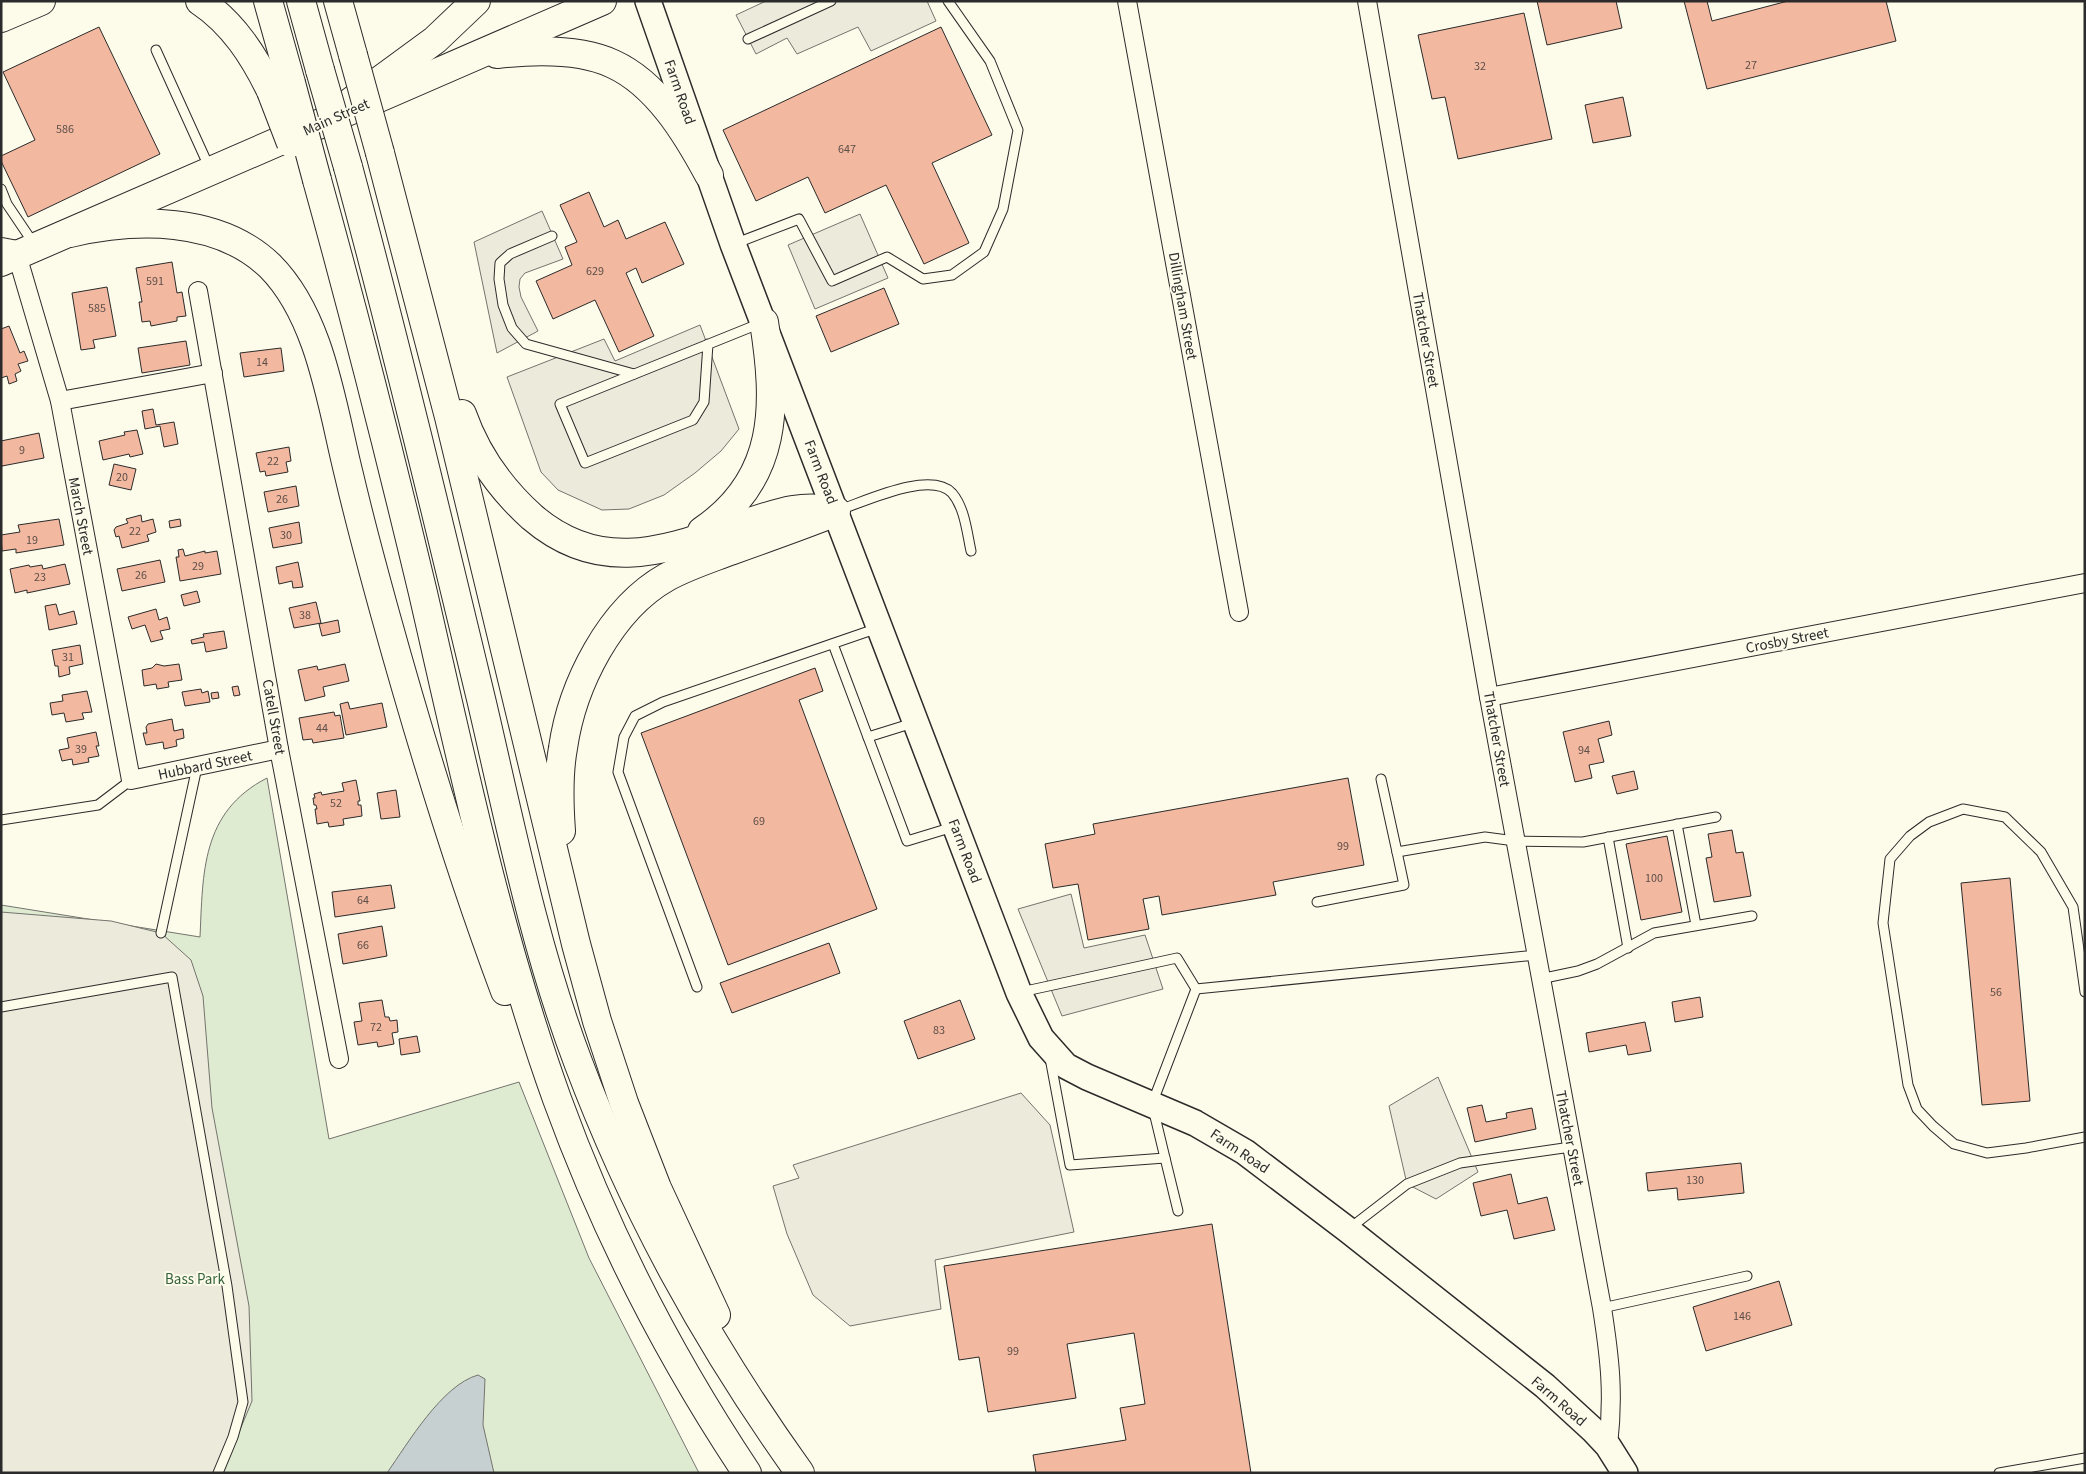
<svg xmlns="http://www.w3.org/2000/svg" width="2086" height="1474" viewBox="0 0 2086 1474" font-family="'Source Sans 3',sans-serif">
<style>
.green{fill:#deebd1;stroke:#74746e}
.parking{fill:#eceadb;stroke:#74746e}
.water{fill:#c7d0d0;stroke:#74746e}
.building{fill:#f2b8a0;stroke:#2b2b2b}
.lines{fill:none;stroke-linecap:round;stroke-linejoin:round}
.lane-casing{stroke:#2b2b2b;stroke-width:11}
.street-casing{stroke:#2b2b2b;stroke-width:20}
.secondary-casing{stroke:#2b2b2b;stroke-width:28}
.primary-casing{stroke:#2b2b2b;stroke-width:30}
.highway-casing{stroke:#2b2b2b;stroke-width:30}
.lane{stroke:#fdfbea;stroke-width:9}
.street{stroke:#fdfbea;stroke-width:18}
.secondary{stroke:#fdfbea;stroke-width:25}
.primary{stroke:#fdfbea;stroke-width:28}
.highway{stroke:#fdfbea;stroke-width:28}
.highway-bridge-casing{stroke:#2b2b2b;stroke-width:30;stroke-linecap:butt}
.highway-bridge{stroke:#fdfbea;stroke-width:28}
.labels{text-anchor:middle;stroke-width:4;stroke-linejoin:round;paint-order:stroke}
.number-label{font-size:12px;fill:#5d4e48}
.street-label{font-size:15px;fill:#2b2b2b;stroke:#fdfbea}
.park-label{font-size:15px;fill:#34623c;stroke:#fdfbea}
</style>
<rect width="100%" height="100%" fill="#fdfbea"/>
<path class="green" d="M267,778L329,1139L519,1082L589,1258L699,1473H1V905L200,937C203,873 201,812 267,778Z"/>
<g class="parking">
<polygon points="766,1 927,1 936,21 871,51 858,27 797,54 787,38 756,54 736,15"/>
<polygon points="542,211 563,259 525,273 520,279 519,287 521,297 538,331 497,353 474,242"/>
<polygon points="860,214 888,278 815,309 788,245"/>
<polygon points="700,325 739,429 721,451 695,473 664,495 629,509 602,510 558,490 541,472 507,377 604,339 615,361"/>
<polygon points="1071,894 1084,948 1145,935 1163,989 1062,1016 1018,909"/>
<polygon points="1,912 111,921 161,933 191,960 203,996 212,1108 249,1306 252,1401 222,1473 1,1473"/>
<polygon points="1438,1077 1478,1172 1436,1199 1407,1184 1389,1106"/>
<polygon points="1021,1093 1050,1125 1074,1232 935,1260 941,1309 850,1326 813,1295 787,1234 773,1186 799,1178 793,1165"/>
</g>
<path class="water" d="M478,1375L485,1379L483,1425L494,1473H387C408,1443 442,1385 478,1375Z"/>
<g class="building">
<polygon points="1537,1 1616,1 1622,28 1547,45"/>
<polygon points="1684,1 1707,1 1712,21 1788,1 1886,1 1896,41 1707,89"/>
<polygon points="1524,13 1552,139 1458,159 1445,97 1432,99 1418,35"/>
<polygon points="99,27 160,154 28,217 1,161 1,156 35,140 3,72"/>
<polygon points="941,27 992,135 932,163 969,243 924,264 886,185 825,213 808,177 756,201 723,130"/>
<polygon points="1623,97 1631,136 1593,143 1585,105"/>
<polygon points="589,192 604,227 618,220 626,239 665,222 684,264 642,283 636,268 626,273 654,336 619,352 595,300 553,319 536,281 572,265 565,247 577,242 560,205"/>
<polygon points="172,262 177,293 182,292 186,316 177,317 177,321 151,326 150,321 142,322 139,302 142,302 136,268"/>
<polygon points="107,287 116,336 93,340 95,348 81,350 72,293"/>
<polygon points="884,288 899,324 831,352 816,316"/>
<polygon points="9,326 20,353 24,351 28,361 18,364 21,371 15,374 17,381 9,384 7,376 1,378 1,329"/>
<polygon points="186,341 190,365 142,373 138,348"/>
<polygon points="281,348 284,371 244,377 240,353"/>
<polygon points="153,409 156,425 174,422 178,444 164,447 160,426 145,429 142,411"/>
<polygon points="137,430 143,454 130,457 129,454 103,460 99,441 125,435 124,432"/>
<polygon points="39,433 44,458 2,466 1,469 1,441"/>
<polygon points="289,447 291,461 286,462 288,472 266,476 265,471 260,472 256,453"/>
<polygon points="114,464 136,469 131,490 109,485"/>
<polygon points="296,486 299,506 268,512 264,492"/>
<polygon points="141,515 142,522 153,519 156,532 147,535 149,541 122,548 119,536 116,537 114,530 116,527 128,523 126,519"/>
<polygon points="59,519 64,545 16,553 16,549 2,551 1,535 20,532 18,525"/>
<polygon points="180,519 181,526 170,528 169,521"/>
<polygon points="299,522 302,543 273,548 269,528"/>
<polygon points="183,549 185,556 205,551 205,553 217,551 221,574 180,581 176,557 179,557 178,550"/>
<polygon points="160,560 165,582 122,591 117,569"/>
<polygon points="298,562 303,587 293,588 292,581 279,584 276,567"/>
<polygon points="65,564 70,584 27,593 27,590 15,593 10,569 29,565 30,567 42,565 43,569"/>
<polygon points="197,591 200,602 184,606 181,595"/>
<polygon points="316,602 321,623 294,628 289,608"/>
<polygon points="56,604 59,615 74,611 77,624 49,630 45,606"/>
<polygon points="156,609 159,620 167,617 170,629 160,631 163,639 151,642 145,625 132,629 128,617"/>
<polygon points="338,620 340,632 322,636 319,624"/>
<polygon points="224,631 227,648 206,652 204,642 192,644 191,640 204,637 203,634"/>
<polygon points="80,645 83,664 69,667 70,674 59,677 58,666 55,666 52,650"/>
<polygon points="156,664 164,666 179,664 182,680 168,682 169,687 157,689 156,684 144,686 142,670 152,668"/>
<polygon points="345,664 349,681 323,687 325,696 305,701 298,670 317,666 318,670"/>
<polygon points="815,668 823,691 799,700 877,909 728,965 641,733"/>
<polygon points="238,686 240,695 234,696 232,687"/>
<polygon points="201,689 202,693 208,691 210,702 185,706 182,692"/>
<polygon points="87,691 92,712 82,713 84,719 66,722 64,713 52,715 50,703 63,701 62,695"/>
<polygon points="218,692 219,698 212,699 211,693"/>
<polygon points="348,702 350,709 382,703 387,727 346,735 340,704"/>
<polygon points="334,712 335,716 340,715 344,738 313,743 312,739 303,740 299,718"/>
<polygon points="172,719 174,731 183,729 184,738 176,740 177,746 164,749 163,742 146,745 143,733 147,733 146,727 148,724"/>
<polygon points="1609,721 1612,735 1598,739 1604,762 1589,765 1592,778 1575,782 1563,732"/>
<polygon points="96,732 99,746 96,746 99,756 88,758 89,762 73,765 72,759 62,761 59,750 69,748 67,738"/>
<polygon points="1634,771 1638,789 1617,794 1612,776"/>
<polygon points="1348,778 1364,865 1273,882 1276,895 1162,915 1159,896 1143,899 1149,929 1088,940 1078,884 1053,888 1045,844 1095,834 1093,824"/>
<polygon points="356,780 360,801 358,801 358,805 361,805 362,816 343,819 344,825 329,827 328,822 317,824 315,809 317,809 316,805 314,805 313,798 315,798 314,794 321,792 322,795 344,791 342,783"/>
<polygon points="396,790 400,817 381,819 377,793"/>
<polygon points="1732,830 1736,853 1743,852 1751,896 1714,902 1706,858 1712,857 1708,834"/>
<polygon points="1667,836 1682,912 1641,920 1626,844"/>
<polygon points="2010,878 2030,1101 1982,1105 1961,883"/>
<polygon points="391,885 395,908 335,917 332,892"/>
<polygon points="382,926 387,956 343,964 338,934"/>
<polygon points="829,943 840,973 732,1013 720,983"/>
<polygon points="1700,997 1703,1017 1675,1022 1672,1002"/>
<polygon points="382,1000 385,1017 389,1017 390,1021 397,1020 398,1032 392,1033 394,1044 378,1047 377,1042 358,1045 354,1022 362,1021 359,1003"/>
<polygon points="960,1000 975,1039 918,1059 904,1021"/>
<polygon points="1645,1022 1651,1051 1628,1055 1626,1045 1589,1052 1586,1033"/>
<polygon points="417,1036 420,1052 401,1055 399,1039"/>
<polygon points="1482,1105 1486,1122 1507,1118 1506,1113 1532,1108 1536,1129 1475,1142 1467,1108"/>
<polygon points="1741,1163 1744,1193 1678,1200 1677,1188 1648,1191 1646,1173"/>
<polygon points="1511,1174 1518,1204 1547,1197 1555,1230 1514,1239 1507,1210 1481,1216 1473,1183"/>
<polygon points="1212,1224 1251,1473 1036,1473 1033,1455 1126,1440 1120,1408 1145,1404 1134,1333 1067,1344 1076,1398 988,1412 979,1357 959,1360 944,1266"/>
<polygon points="1779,1281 1792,1325 1706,1351 1693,1307"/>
</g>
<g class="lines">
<defs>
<g id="lane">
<polyline points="748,39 831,1"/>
<polyline points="156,50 210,169"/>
<polyline points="1,189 7,204 34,244"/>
<polyline points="552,236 510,254 500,263 499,279 503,305 512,328 526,344 634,374"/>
<polyline points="734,244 799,219 832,281 887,257 923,279 952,275 984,252 1003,209 1018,130 990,61 948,1"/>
<polyline points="708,344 704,402 693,420 585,463 560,404 761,323"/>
<path d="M839,510C864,502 930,470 952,493C965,508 967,533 971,551"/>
<polyline points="833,644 907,841 953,827"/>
<polyline points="868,737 913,723"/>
<polyline points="1381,779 1397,852 1485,837 1515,841 1583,842 1716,817"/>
<polyline points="1,820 98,805 131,780"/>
<polyline points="1677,824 1696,925"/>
<polyline points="1608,837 1628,948"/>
<polyline points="1317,902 1404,885 1397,852"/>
<polyline points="161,933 197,767"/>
<polyline points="1540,979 1578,971 1597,964 1654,933 1752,916"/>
<polyline points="697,987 618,772 624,737 635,716 663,702 878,628"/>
<polyline points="1021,992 1177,958 1196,989"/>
<polyline points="2085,992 2073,907 2041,852 2005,817 1963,809 1929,822 1910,836 1890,859 1883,923 1908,1085 1917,1109 1933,1126 1954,1144 1987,1153 2026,1148 2085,1137"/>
<polyline points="1,1007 172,977 227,1286 243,1402 233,1437 218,1473"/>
<polyline points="1050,1058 1070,1165 1165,1158 1152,1104 1196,989 1536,955"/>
<polyline points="1165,1158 1178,1211"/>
<polyline points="1350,1228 1407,1184 1460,1163 1571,1147"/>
<polyline points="1602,1308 1747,1276"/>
<polyline points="1999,1473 2085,1458"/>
</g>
<g id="street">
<polyline points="1127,1 1239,612"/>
<path d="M1367,1L1489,697L1602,1308C1610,1359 1614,1395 1608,1446"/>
<polyline points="17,255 60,401 131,780 279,749"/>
<polyline points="198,291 279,749 339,1059"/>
<polyline points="60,401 213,373"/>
<polyline points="1489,697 2085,583"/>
</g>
<polyline id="secondary" points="648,1 733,244 1019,993 1041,1038 1066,1066 1087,1077 1195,1123 1245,1152 1348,1230 1545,1386 1593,1430 1608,1446 1625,1473"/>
<g id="primary">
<path d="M497,54C533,50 579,48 613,64C657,84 687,134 709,175"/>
<polyline points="1,262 602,1"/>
</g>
<g id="highway">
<path d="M200,1C233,23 254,56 271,91"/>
<polyline points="268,1 291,83"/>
<polyline points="301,1 320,70"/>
<polyline points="338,1 353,55"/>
<polyline points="1,18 41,1"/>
<polyline points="319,125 435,40 476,1"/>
<polyline points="380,153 449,417 576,944 597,1021 624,1103 657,1188 716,1315"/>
<path d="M348,167C396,345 439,524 482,703C510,823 534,946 578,1062C634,1211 707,1343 800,1473"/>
<path d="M317,180C355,317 390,455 423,593C462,763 498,935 557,1099C605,1231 669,1356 747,1473"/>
<path d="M70,233C135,218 218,216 270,266C321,317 332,407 349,475C360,522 373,570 386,617C421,743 459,868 505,991"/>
<polyline points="1,252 17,255"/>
<path d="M462,414C476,454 501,489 532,517C603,578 670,548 747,523C780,512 802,504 836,511"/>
<path d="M702,531C779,479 777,405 764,322"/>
<path d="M561,831C559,803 558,775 563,748C572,685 610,609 667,577C687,566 709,559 730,551C761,540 792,529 823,517"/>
</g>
</defs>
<use href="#lane" class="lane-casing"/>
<use href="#street" class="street-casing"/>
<use href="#secondary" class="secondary-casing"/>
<use href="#primary" class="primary-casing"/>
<use href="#highway" class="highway-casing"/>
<use href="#lane" class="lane"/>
<use href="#street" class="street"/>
<use href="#secondary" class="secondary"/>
<use href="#primary" class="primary"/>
<use href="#highway" class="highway"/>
<defs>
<g id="highway-bridge">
<polyline points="353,55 380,153"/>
<polyline points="320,70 348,167"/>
<polyline points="291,83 317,180"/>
<polyline points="271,91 291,143"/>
</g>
</defs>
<use href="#highway-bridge" class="highway-bridge-casing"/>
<use href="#highway-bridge" class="highway-bridge"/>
</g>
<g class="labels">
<g class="number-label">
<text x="1751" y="69">27</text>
<text x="1480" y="70">32</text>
<text x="65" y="133">586</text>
<text x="847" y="153">647</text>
<text x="595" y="275">629</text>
<text x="155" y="285">591</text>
<text x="97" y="312">585</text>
<text x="262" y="366">14</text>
<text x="22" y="454">9</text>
<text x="273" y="465">22</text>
<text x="122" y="481">20</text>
<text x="282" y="503">26</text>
<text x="135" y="535">22</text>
<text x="286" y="539">30</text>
<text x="32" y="544">19</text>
<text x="198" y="570">29</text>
<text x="141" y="579">26</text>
<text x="40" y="581">23</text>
<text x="305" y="619">38</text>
<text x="68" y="661">31</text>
<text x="322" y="732">44</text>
<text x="81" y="753">39</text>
<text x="1584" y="754">94</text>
<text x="336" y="807">52</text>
<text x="759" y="825">69</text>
<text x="1343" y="850">99</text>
<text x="1654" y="882">100</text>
<text x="363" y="904">64</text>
<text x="363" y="949">66</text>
<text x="1996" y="996">56</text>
<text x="376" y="1031">72</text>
<text x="939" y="1034">83</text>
<text x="1695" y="1184">130</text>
<text x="1742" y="1320">146</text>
<text x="1013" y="1355">99</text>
</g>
<g class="street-label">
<text transform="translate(680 92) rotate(71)" y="5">Farm Road</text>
<text transform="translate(336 117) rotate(-24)" y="5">Main Street</text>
<text transform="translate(1183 306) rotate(80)" y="5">Dillingham Street</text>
<text transform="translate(1426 340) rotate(80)" y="5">Thatcher Street</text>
<text transform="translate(821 472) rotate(69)" y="5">Farm Road</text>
<text transform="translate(81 516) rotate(79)" y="5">March Street</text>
<text transform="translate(1787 640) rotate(-11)" y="5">Crosby Street</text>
<text transform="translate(274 717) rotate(80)" y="5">Catell Street</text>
<text transform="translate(1497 739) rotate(80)" y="5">Thatcher Street</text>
<text transform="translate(205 765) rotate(-12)" y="5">Hubbard Street</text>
<text transform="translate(965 851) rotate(69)" y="5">Farm Road</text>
<text transform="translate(1570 1138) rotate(79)" y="5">Thatcher Street</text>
<text transform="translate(1240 1151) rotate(34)" y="5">Farm Road</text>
<text transform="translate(1559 1401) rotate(41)" y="5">Farm Road</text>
</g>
<g class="park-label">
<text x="195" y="1284">Bass Park</text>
</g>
</g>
<rect width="2086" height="1474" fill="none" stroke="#2b2b2b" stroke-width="5"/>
</svg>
